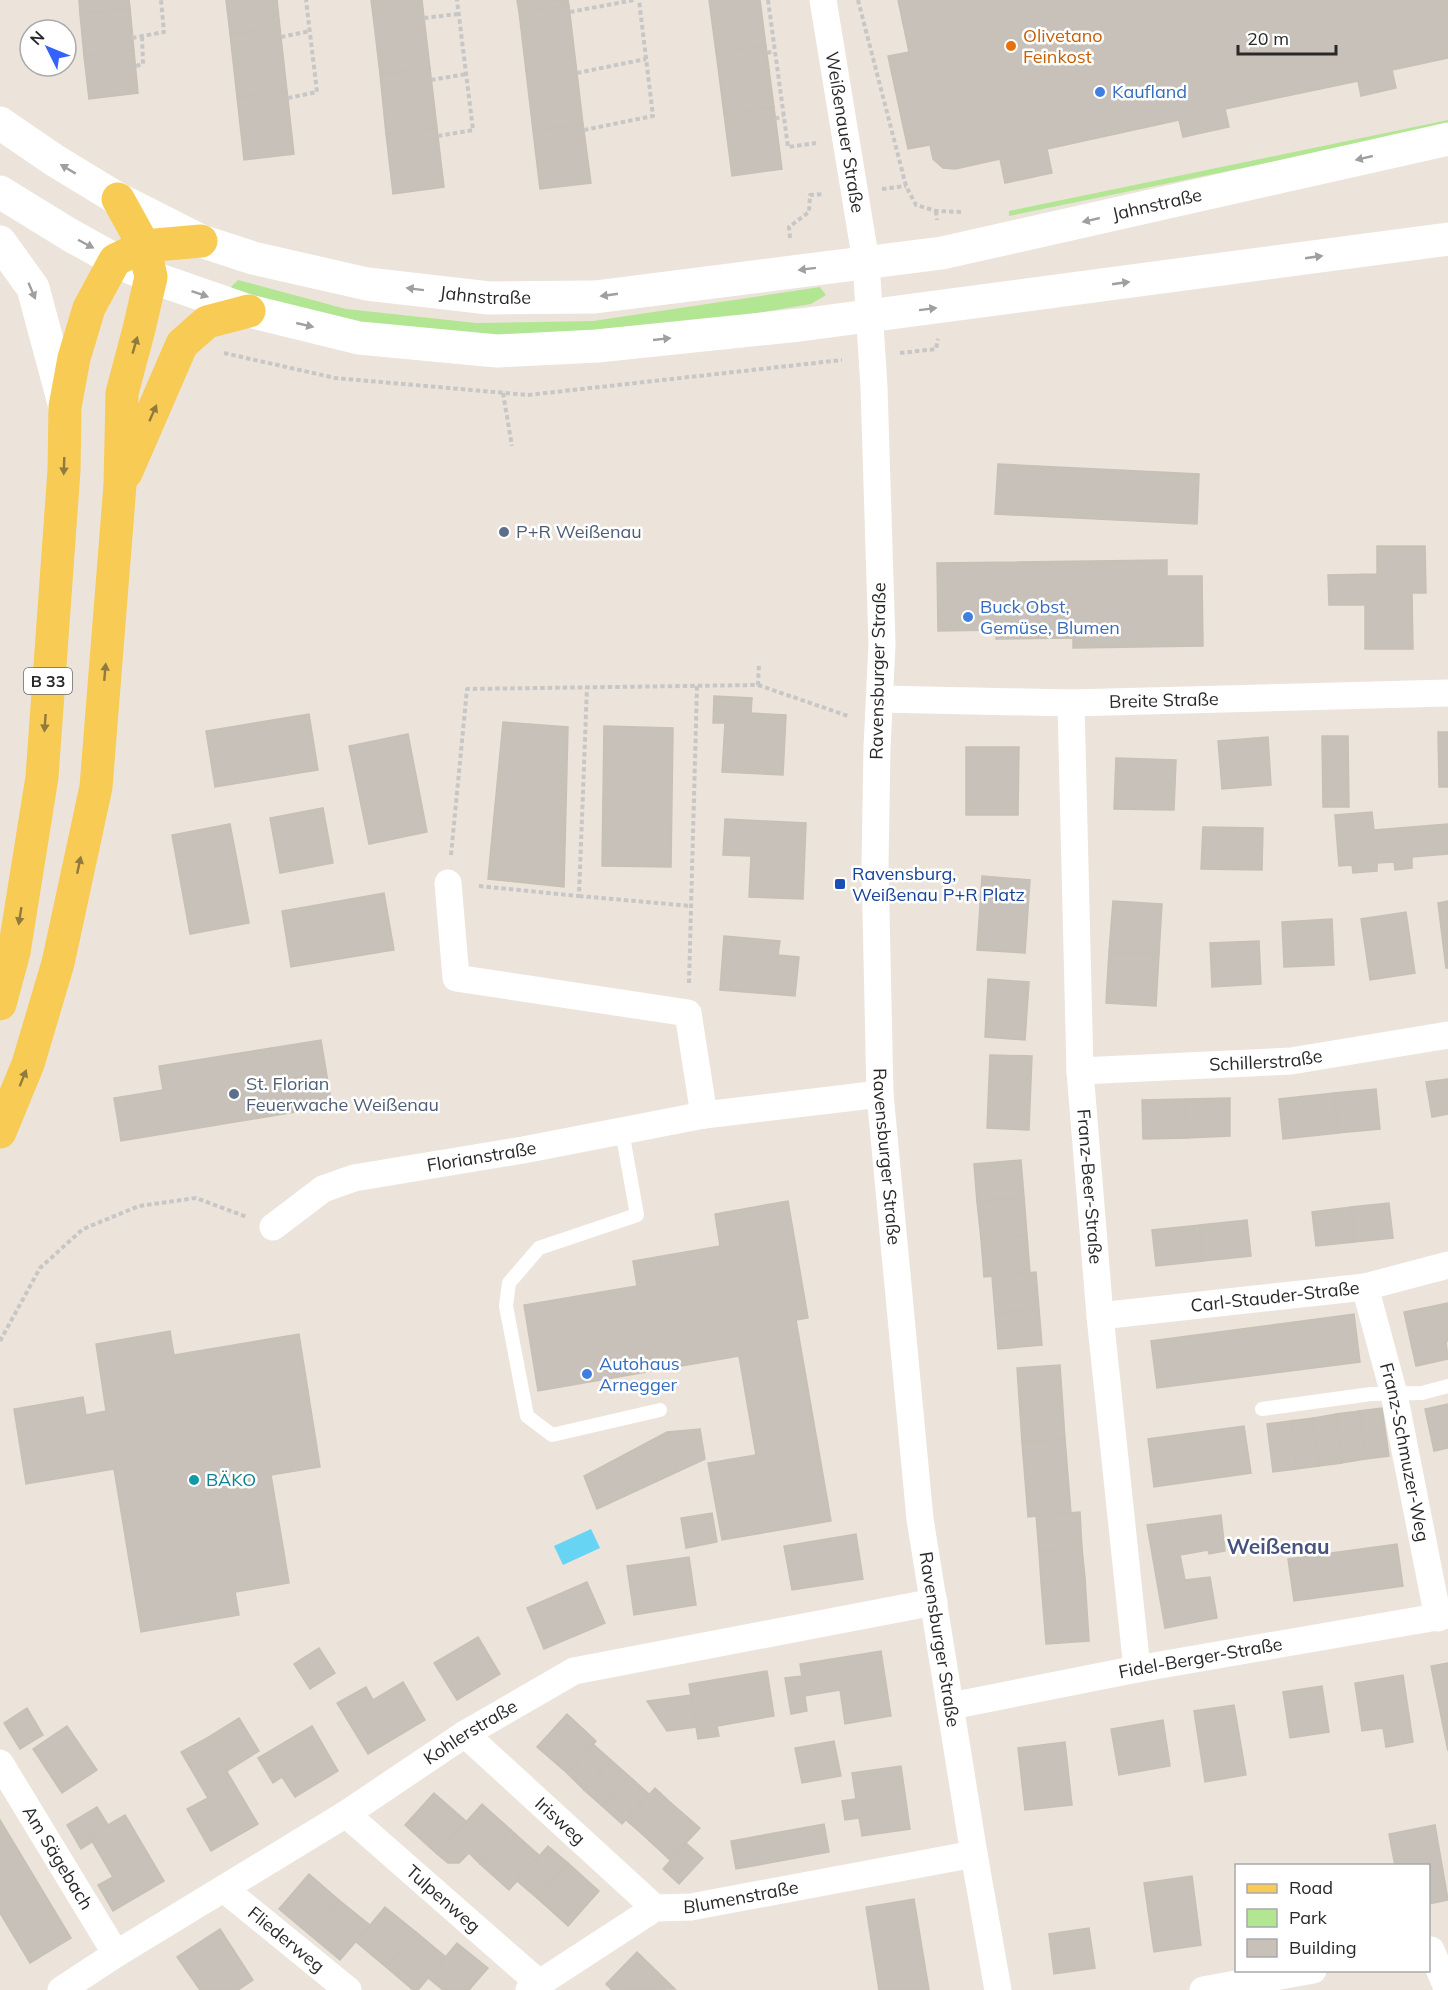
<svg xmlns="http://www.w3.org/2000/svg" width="1448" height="1990" viewBox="0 0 1448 1990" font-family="Mulish,sans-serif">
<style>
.green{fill:#b2e693}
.water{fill:#67d4f4}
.building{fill:#c7c1ba;stroke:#c7c0b4;stroke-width:1.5}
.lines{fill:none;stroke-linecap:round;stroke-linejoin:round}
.path{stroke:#c7c7c7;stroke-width:4;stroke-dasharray:4.5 3;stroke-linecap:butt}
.lane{stroke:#fff;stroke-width:14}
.street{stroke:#fff;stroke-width:27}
.secondary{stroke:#fff;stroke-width:33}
.primary{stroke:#f7cb54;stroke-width:33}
.oneway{fill:#9f9f9f}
.oneway2{fill:#907a3e}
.food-dot{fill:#e8710a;stroke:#fff;stroke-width:2}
.shop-dot{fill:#3f7fe0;stroke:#fff;stroke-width:2}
.service-dot{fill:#5c6f8a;stroke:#fff;stroke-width:2}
.transit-dot{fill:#1a4fb4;stroke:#fff;stroke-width:2}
.culture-dot{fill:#0f9aa8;stroke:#fff;stroke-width:2}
.labels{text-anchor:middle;stroke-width:5;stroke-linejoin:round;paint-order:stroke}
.shield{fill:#fff;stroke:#696969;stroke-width:1.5}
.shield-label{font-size:16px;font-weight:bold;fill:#292929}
.food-label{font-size:18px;fill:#c56008;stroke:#fff;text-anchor:start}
.shop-label{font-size:18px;fill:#366cbe;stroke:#fff;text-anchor:start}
.street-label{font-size:18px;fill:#292929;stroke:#fff}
.service-label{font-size:18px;fill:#4e5e75;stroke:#fff;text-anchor:start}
.transit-label{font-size:18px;fill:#164399;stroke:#fff;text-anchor:start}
.culture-label{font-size:18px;fill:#0d838f;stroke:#fff;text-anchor:start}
.quarter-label{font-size:21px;font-weight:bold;fill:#47537c;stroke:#fff}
</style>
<rect width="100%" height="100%" fill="#ece4da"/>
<g class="green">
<polygon points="1448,120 1448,126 1009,216 1009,211"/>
<polygon points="238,280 346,309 476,323 593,321 820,287 826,295 811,304 739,316 550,334 476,336 371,325 228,290"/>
</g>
<polygon class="water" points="591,1529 600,1548 563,1565 554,1546"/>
<g class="building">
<polygon points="79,0 129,0 130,8 80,14"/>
<polygon points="226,0 277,0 280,28 230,34"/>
<polygon points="371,0 422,0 423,9 373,15"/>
<polygon points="517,0 568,0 569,6 519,12"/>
<polygon points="709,0 760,0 766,46 716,52"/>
<polygon points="898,0 1448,0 1448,58 1392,70 1396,88 1361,96 1358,81 1225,109 1229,127 1183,137 1179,120 1047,149 1052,173 1005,183 1000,159 955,169 943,168 933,159 930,145 908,149 888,56 909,52"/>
<polygon points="569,6 576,65 526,71 519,12"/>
<polygon points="130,8 134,51 84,56 80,14"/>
<polygon points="423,9 430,68 380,74 373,15"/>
<polygon points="280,28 287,91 237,97 230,34"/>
<polygon points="766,46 774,107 724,114 716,52"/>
<polygon points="134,51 138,93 89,99 84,56"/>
<polygon points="576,65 583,124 533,131 526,71"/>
<polygon points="430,68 437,128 386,134 380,74"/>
<polygon points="287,91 294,154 244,160 237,97"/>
<polygon points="774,107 782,169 732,176 724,114"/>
<polygon points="583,124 591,183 540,189 533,131"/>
<polygon points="437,128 444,187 393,194 386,134"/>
<polygon points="998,464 1199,474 1197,524 995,514"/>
<polygon points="1377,546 1425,546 1426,593 1412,593 1413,649 1365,649 1365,605 1329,605 1328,575 1377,574"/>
<polygon points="1167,560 1167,576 1202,576 1203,646 1073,648 1073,638 996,639 997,630 938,631 937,563"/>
<polygon points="714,696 752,698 751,713 786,715 783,775 722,772 725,723 713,723"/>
<polygon points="309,714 318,770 215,787 206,731"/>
<polygon points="503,722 568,727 564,887 488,879"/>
<polygon points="604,726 673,728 671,867 602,866"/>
<polygon points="1438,732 1448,732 1448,787 1439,787"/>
<polygon points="408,734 427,832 369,844 349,746"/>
<polygon points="1322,736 1348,736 1349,807 1323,807"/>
<polygon points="1268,737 1271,785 1222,789 1218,741"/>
<polygon points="966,747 1019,747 1018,815 966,815"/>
<polygon points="1116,758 1176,760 1174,810 1114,809"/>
<polygon points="323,808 333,863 280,873 270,818"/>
<polygon points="1372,812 1374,830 1448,824 1448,854 1412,857 1412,868 1395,870 1394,862 1377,863 1377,871 1353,873 1352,865 1339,866 1335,815"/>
<polygon points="725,819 806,823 803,899 749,897 751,856 723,855"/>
<polygon points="230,824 249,923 190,934 172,835"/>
<polygon points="1203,827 1263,828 1262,870 1201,869"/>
<polygon points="982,876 1030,880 1025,953 977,950"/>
<polygon points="384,893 394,950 291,967 282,911"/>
<polygon points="1113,901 1162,904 1159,954 1109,952"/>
<polygon points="1448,901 1448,968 1446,968 1438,903"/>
<polygon points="1406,912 1415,973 1370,980 1361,919"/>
<polygon points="1332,919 1334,965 1284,967 1282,922"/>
<polygon points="724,936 780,941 778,955 799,957 795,996 720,990"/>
<polygon points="1259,941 1261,984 1212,987 1210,943"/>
<polygon points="1109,952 1159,954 1156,1006 1106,1003"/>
<polygon points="988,979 1029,982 1025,1040 985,1037"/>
<polygon points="321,1040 332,1106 121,1141 114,1098 163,1090 159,1066"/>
<polygon points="990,1055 1032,1056 1029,1130 987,1128"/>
<polygon points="1448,1079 1448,1114 1432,1117 1426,1082"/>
<polygon points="1376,1089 1380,1129 1338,1133 1334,1093"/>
<polygon points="1334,1093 1338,1133 1283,1139 1279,1099"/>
<polygon points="1230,1098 1230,1136 1187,1138 1186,1099"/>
<polygon points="1186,1099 1187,1138 1143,1139 1142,1100"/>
<polygon points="1021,1160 1024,1197 977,1202 974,1164"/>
<polygon points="1024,1197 1027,1235 981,1239 977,1202"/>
<polygon points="788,1201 808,1318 796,1320 831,1521 722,1540 708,1463 756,1455 739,1356 538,1391 524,1305 637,1286 633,1261 720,1246 715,1214"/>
<polygon points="1389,1203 1393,1238 1354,1242 1351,1207"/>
<polygon points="1351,1207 1354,1242 1316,1246 1312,1212"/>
<polygon points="1247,1220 1251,1256 1203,1261 1200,1225"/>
<polygon points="1200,1225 1203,1261 1156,1266 1152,1230"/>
<polygon points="1027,1235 1030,1273 984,1277 981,1239"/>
<polygon points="1036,1272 1039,1309 995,1313 992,1276"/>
<polygon points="1448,1303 1448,1341 1446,1341 1448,1359 1416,1366 1404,1312"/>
<polygon points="1039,1309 1042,1345 998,1349 995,1313"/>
<polygon points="1354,1314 1360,1362 1157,1388 1151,1341"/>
<polygon points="170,1331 174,1355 299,1334 320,1467 271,1475 289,1583 235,1592 239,1615 141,1632 114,1469 26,1484 14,1409 83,1397 86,1415 106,1411 96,1344"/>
<polygon points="1060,1365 1065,1439 1022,1442 1017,1368"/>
<polygon points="1448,1404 1448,1448 1434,1451 1425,1409"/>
<polygon points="1382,1408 1389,1456 1366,1459 1359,1411"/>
<polygon points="1359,1411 1366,1459 1342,1463 1336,1414"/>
<polygon points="1336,1414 1342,1463 1319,1466 1313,1418"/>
<polygon points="1313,1418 1319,1466 1296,1469 1290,1421"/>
<polygon points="1290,1421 1296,1469 1273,1472 1267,1424"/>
<polygon points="1244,1426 1251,1473 1154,1487 1148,1439"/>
<polygon points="700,1429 705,1459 597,1509 584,1476 667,1432"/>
<polygon points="1065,1439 1071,1513 1028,1517 1022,1442"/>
<polygon points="1080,1512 1082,1548 1039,1552 1036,1515"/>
<polygon points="712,1513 717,1542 686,1548 681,1518"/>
<polygon points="1221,1515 1225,1551 1209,1554 1208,1550 1180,1555 1185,1580 1210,1577 1217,1618 1165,1628 1147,1525"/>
<polygon points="856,1534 863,1579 792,1590 784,1546"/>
<polygon points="1397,1544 1403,1586 1294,1601 1288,1559"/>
<polygon points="1082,1548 1085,1578 1041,1582 1039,1552"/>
<polygon points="689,1557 696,1605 634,1615 627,1566"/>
<polygon points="1085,1578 1089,1641 1046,1644 1041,1582"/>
<polygon points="587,1582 605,1623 544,1649 527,1608"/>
<polygon points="478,1637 500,1674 457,1700 434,1663"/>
<polygon points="319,1648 335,1673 310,1689 294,1664"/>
<polygon points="881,1651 891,1716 845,1724 840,1690 805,1696 800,1664"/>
<polygon points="1448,1663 1448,1751 1431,1666"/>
<polygon points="767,1671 774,1716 717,1726 719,1736 698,1739 689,1684"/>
<polygon points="1403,1675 1413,1742 1386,1747 1383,1728 1362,1731 1355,1683"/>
<polygon points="802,1676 807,1711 791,1714 785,1678"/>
<polygon points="403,1682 425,1720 368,1754 337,1703 366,1687 373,1700"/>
<polygon points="1322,1686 1329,1732 1290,1738 1283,1692"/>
<polygon points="691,1695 696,1727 667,1731 647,1701"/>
<polygon points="1234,1705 1246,1775 1205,1782 1194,1711"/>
<polygon points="27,1708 43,1735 20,1749 4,1723"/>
<polygon points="567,1714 596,1741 567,1773 537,1747"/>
<polygon points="239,1718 259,1751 227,1771 207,1738"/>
<polygon points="1163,1720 1170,1766 1119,1775 1111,1729"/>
<polygon points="67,1726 97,1770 62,1793 33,1749"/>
<polygon points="312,1726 338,1771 295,1797 282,1777 273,1783 258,1758"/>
<polygon points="207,1738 258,1824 211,1851 187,1809 208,1798 181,1752"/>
<polygon points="834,1741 841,1776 802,1783 795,1748"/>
<polygon points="1065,1742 1072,1805 1025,1810 1018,1748"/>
<polygon points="593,1744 611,1760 584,1790 567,1773"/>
<polygon points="611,1760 629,1776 602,1806 584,1790"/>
<polygon points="901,1766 910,1829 862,1836 859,1818 845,1820 842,1801 856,1799 852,1773"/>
<polygon points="629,1776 649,1794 622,1824 602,1806"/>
<polygon points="655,1788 671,1803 642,1834 626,1820"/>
<polygon points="434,1793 466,1821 437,1854 405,1825"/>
<polygon points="671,1803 700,1828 670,1860 642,1834"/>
<polygon points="482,1804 511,1830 480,1864 469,1853 459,1863 448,1863 437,1854"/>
<polygon points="97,1807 108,1825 89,1836 92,1842 81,1849 67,1825"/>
<polygon points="125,1815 164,1881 113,1911 98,1885 113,1877 89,1836"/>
<polygon points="0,1820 71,1938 30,1963 0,1913"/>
<polygon points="824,1824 829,1852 736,1869 731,1841"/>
<polygon points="1435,1825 1448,1900 1428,1904 1428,1866 1395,1866 1389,1834"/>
<polygon points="511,1830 540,1856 509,1890 480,1864"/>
<polygon points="686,1843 703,1858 679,1884 663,1869"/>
<polygon points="548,1846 568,1863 537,1898 517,1881"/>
<polygon points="568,1863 599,1891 568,1926 537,1898"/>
<polygon points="309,1874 339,1900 310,1935 279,1909"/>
<polygon points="1192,1876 1201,1945 1154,1952 1144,1883"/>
<polygon points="914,1899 929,1990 879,1990 866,1907"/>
<polygon points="339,1900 370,1925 340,1960 310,1935"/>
<polygon points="385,1907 416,1932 386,1967 356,1942"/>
<polygon points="1089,1928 1095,1968 1054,1974 1049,1934"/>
<polygon points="220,1929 253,1980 238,1990 200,1990 177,1957"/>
<polygon points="416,1932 446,1957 418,1990 413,1990 386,1967"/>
<polygon points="457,1943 488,1968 469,1990 443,1990 428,1978"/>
<polygon points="637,1952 675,1989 612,1990 606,1984"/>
</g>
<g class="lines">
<g class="path">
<polyline points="768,0 788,147 816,143"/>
<polyline points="858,0 906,186 916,205 936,211 964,212"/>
<polyline points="570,12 634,0"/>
<polyline points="424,18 458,14"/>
<polyline points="281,37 310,31"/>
<polyline points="132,38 164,32 161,0"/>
<polyline points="767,53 774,51"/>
<polyline points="136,66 143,64 142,36"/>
<polyline points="577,73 646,59"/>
<polyline points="431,80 466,74"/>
<polyline points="288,98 317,92 306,0"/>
<polyline points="775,119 783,116"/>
<polyline points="584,130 653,116 639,0"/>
<polyline points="438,136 473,130 457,0"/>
<polyline points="882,189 906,186"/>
<polyline points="936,211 937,220"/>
<polyline points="790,238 789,227 809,212 810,195 824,194"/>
<polyline points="224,353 335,378 528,395 842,360"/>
<polyline points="900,353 936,349 938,339"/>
<polyline points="503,393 512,446"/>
<polyline points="758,685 848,716"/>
<polyline points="451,855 467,689 758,685 759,664"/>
<polyline points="479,886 579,896 587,687"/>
<polyline points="579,896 691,906"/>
<polyline points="689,983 697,686"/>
<polyline points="0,1341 40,1268 83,1229 139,1206 196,1198 247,1217"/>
</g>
<g class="lane">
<polyline points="622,1131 637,1215 539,1248 509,1283 506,1306 527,1416 552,1435 660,1410"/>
<polyline points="1262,1409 1371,1394 1422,1393 1448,1386"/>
</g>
<g class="street">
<path id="s1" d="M823,0L866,262L874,387L882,644L877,748L875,865L880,1094L920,1519L974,1854L998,1990"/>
<path id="s2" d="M880,699L1071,703L1448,693"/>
<path id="s3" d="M1071,703L1080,1071L1100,1316L1137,1669"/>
<polyline points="448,883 456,978 688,1013 704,1115"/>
<path id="s4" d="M1080,1071L1291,1061L1448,1035"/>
<path id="s5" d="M273,1227L323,1189L354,1178L523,1150L704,1115L880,1094"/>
<path id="s6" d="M1365,1287L1394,1394L1438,1618"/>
<path id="s7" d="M1100,1316L1365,1287L1448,1265"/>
<path id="s8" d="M951,1706L1137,1669L1448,1615"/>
<path id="s9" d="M465,1734L655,1908"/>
<path id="s10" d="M0,1763L116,1954"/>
<path id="s11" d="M346,1814L540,1984"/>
<path id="s12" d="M224,1889L348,1990"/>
<polyline points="1431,1950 1448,1990"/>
<path id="s13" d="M61,1990L116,1954L346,1814L465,1734L574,1671L934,1602"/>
<path id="s14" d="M529,1990L655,1908L691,1907L974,1854"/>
<polyline points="1203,1990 1313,1970"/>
</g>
<g class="secondary">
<path id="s15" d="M0,123L54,160L118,199L201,241L253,258L367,284L489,298L595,297L942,253L1448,139"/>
<polyline points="0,192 70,235 115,260 151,277 249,311 359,338 497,351 597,346 800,325 1448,239"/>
<polyline points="0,242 33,288 65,407"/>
</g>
<g class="primary">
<polyline points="126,473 182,344 207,322 249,311"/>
<polyline points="0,1004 14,952 42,777 64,470 65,407 74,358 89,308 115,260 144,246 201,241"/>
<polyline points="0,1132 28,1064 58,963 96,787 120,485 122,393 139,329 151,277 144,246 118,199"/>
</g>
</g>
<defs><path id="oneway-solid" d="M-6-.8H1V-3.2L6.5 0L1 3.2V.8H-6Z" transform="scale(1.5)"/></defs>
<g class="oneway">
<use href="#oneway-solid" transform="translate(1364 158) rotate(167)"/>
<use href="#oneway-solid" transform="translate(68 169) rotate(-149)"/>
<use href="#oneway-solid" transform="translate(1091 220) rotate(167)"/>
<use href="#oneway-solid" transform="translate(86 244) rotate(28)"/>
<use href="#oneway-solid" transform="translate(1314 257) rotate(-8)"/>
<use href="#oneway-solid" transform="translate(807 269) rotate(173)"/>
<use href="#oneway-solid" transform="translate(1121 283) rotate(-8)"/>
<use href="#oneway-solid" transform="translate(415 289) rotate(-173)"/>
<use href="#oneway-solid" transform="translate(32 291) rotate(67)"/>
<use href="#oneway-solid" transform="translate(200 294) rotate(19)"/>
<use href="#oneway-solid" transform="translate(609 295) rotate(172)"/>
<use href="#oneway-solid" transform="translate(928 309) rotate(-7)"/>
<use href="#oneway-solid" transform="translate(305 325) rotate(13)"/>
<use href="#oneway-solid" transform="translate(662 339) rotate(-6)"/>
</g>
<g class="oneway2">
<use href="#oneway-solid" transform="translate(135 345) rotate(-74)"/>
<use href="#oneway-solid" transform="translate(153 413) rotate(-66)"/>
<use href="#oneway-solid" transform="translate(64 466) rotate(92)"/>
<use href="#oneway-solid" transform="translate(105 672) rotate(-85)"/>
<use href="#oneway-solid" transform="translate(45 723) rotate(94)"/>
<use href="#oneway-solid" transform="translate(79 865) rotate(-78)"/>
<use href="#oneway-solid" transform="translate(20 916) rotate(99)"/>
<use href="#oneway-solid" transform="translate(23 1078) rotate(-68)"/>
</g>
<circle class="food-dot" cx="1011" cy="46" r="6"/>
<g class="shop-dot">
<circle cx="1100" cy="92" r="6"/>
<circle cx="968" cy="617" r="6"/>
<circle cx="587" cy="1374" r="6"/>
</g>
<g class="service-dot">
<circle cx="504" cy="532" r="6"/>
<circle cx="234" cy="1094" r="6"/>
</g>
<rect class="transit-dot" x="834" y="878" width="12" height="12" rx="3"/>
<circle class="culture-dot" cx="194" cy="1480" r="6"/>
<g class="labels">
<rect class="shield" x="24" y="668" width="48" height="26" rx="4.5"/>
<g class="shield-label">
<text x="48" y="687">B 33</text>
</g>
<g class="food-label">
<text x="1023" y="42">Olivetano<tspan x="1023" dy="21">Feinkost</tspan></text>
</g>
<g class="shop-label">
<text x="1112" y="98">Kaufland</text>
<text x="980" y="613">Buck Obst,<tspan x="980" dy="21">Gemüse, Blumen</tspan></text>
<text x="599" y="1370">Autohaus<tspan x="599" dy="21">Arnegger</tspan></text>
</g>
<g class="street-label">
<text dy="6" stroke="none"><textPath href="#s1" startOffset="134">Weißenauer Straße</textPath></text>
<text dy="6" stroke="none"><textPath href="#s15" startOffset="1204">Jahnstraße</textPath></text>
<text dy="6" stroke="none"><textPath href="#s15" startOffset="524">Jahnstraße</textPath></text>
<text transform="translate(878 671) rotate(-89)" y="6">Ravensburger Straße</text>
<text dy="6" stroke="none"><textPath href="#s2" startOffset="284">Breite Straße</textPath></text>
<text dy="6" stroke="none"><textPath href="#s4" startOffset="186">Schillerstraße</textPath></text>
<text dy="6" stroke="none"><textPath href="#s5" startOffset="225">Florianstraße</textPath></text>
<text dy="6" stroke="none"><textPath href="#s1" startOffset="1161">Ravensburger Straße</textPath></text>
<text dy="6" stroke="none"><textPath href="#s3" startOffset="484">Franz-Beer-Straße</textPath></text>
<text dy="6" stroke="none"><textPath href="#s7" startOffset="176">Carl-Stauder-Straße</textPath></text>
<text dy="6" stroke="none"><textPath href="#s6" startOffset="170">Franz-Schmuzer-Weg</textPath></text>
<text dy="6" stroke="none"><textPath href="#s1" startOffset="1647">Ravensburger Straße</textPath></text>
<text dy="6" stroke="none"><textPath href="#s8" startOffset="254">Fidel-Berger-Straße</textPath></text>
<text dy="6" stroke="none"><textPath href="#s13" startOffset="484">Kohlerstraße</textPath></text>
<text dy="6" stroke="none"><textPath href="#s9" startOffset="129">Irisweg</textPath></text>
<text dy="6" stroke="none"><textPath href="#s10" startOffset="111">Am Sägebach</textPath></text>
<text dy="6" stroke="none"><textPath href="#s14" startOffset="237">Blumenstraße</textPath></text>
<text dy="6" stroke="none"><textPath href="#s11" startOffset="129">Tulpenweg</textPath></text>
<text dy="6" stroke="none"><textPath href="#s12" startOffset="80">Fliederweg</textPath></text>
</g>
<g class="service-label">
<text x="516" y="538">P+R Weißenau</text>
<text x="246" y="1090">St. Florian<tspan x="246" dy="21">Feuerwache Weißenau</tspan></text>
</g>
<g class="transit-label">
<text x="852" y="880">Ravensburg,<tspan x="852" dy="21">Weißenau P+R Platz</tspan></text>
</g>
<g class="culture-label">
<text x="206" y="1486">BÄKO</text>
</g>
<g class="quarter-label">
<text x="1278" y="1554">Weißenau</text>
</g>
</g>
<rect x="1235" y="1864" width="195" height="108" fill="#ffffff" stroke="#a9a9a9" stroke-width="1.5"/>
<rect x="1247" y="1884" width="30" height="9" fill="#f7cb54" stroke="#a9a9a9" stroke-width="1.5"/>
<text x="1289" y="1894" font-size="18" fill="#292929">Road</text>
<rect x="1247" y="1909" width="30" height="18" fill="#b2e693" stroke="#a9a9a9" stroke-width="1.5"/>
<text x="1289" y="1924" font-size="18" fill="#292929">Park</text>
<rect x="1247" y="1939" width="30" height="18" fill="#c7c1ba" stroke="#a9a9a9" stroke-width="1.5"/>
<text x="1289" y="1954" font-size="18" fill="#292929">Building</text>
<g transform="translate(48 48) rotate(313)"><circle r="28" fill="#ffffff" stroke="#a9a9a9" stroke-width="1.5"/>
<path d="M0-4.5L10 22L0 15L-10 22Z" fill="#3462ff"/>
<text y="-9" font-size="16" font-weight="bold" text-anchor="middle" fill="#292929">N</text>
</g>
<path d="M1238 45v9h98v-9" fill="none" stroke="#292929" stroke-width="3"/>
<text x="1247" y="45" font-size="18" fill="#292929" stroke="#ffffff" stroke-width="4.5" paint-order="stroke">20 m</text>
</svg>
